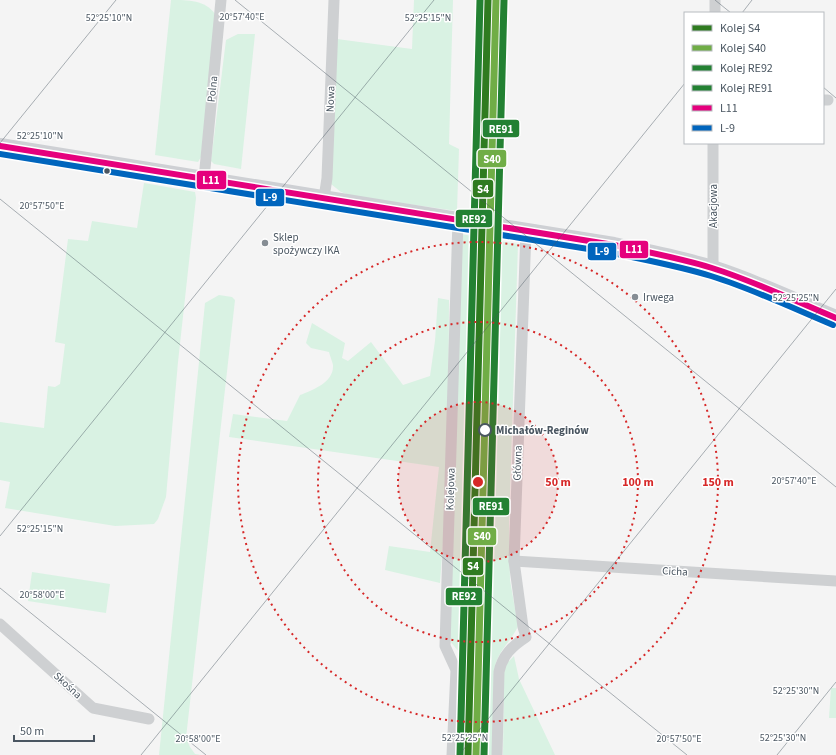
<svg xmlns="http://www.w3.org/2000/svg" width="836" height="755" viewBox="0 0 836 755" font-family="'Source Sans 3',sans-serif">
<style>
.green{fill:#d9f2e3}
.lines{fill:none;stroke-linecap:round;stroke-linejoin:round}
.street{stroke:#ced0d2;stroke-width:11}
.secondary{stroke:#ced0d4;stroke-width:16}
.rail{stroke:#c9cacc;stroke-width:3}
.bus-1-casing{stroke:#fff;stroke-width:9}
.bus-2-casing{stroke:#fff;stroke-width:9}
.bus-1{stroke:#e5007d;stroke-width:6}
.bus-2{stroke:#0065bd;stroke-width:6}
.rail-1-casing{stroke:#fff;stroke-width:10}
.rail-2-casing{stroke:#fff;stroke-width:10}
.rail-3-casing{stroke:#fff;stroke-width:10}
.rail-4-casing{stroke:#fff;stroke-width:10}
.rail-1{stroke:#2f7b20;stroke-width:7}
.rail-2{stroke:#70ad46;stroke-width:7}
.rail-3{stroke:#238132;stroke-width:7}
.rail-4{stroke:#238132;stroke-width:7}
.ticks{fill:none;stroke:#4a5661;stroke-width:1;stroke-opacity:0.45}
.ring{fill:none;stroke:#d62828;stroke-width:2;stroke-dasharray:2 4}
.bus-dot{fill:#4a5661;stroke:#fff;stroke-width:1.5}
.poi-dot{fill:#868d94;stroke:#fff;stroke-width:1.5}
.stop-dot{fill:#fff;stroke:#4a5661;stroke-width:2}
.labels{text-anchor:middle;stroke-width:3;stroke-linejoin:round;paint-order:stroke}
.street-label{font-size:11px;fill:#4a5661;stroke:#fff}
.poi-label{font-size:11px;fill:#4a5661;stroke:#fff;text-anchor:start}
.stop-label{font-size:11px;font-weight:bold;fill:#4a5661;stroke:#fff;text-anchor:start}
.ticks-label{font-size:10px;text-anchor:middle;fill:#4a5661;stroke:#fff;stroke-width:3;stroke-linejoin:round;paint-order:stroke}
.centre{fill:#d62828;stroke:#fff;stroke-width:2}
.ring-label{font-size:12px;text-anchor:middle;font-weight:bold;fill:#d62828;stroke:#fff;stroke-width:3;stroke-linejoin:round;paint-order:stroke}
.line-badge{stroke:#fff;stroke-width:1.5}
.badge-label{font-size:11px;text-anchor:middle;font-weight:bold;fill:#fff}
</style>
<rect width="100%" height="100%" fill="#f4f4f4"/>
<g class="green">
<path d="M171,0C189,0 205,0 215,14L201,157L198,162L155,155Z"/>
<polygon points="414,0 453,0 449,144 459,149 457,211 352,196 341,192 331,184 337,39 412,49"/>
<polygon points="238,34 255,34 241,169 214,164 211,161 226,40"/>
<polygon points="144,183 195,192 196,198 178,362 166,497 158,519 154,524 115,526 5,508 10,482 0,480 0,422 44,428 48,386 55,387 60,384 65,344 55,342 68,239 88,241 92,221 137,228"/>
<path d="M461,234L478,237L468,604H482L492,240L518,244L509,524L510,580L518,626C511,642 500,648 495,666L493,755H456L459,652L449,640Z"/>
<polygon points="219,295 232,297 235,300 186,738 190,747 195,754 201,755 159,755 205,303"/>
<path d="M438,298L449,300L448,475L440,583L385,570L389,546L430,552L439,467L229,437L233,414L287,421L300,395C313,390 334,382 333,365C332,361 330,356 329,352L311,348L306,343L312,323L345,343L342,358L348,361L371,342L403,385L430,376L435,341Z"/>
<polygon points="32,572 110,584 106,613 28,601"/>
<polygon points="514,656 519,679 555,755 503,755 504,672 507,663"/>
<polygon points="831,688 836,688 836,718 829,718"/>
</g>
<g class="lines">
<g class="street">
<polyline points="715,13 715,0"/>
<polyline points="823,100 828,100"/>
<polyline points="204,179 221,0"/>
<polyline points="324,198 327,178 334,0"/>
<polyline points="713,268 713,143"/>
<polyline points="514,561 836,581"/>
<polyline points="0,624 93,708 149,719"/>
<polyline points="452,755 456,670 445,646 458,220"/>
<path d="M497,755L499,672C502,656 512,646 526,637L523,627L514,561L526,231"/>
</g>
<path class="secondary" d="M0,146L614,245C647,252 680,258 712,268C754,281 795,301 836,318"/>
<polyline class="rail" points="500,137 504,0"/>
<defs>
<path id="bus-1" d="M0,146L614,245C647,252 680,258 712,268C754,281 795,301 836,318"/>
<path id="bus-2" d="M0,154L613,253C645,260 679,266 711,276C753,289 792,308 833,325"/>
</defs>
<use href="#bus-1" class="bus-1-casing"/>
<use href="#bus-2" class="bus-2-casing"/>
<use href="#bus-1" class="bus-1"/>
<use href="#bus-2" class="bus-2"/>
<defs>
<polyline id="rail-1" points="468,755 488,0"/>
<polyline id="rail-2" points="476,755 496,0"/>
<polyline id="rail-3" points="460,755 480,0"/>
<polyline id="rail-4" points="484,755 504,0"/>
</defs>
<use href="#rail-1" class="rail-1-casing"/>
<use href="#rail-2" class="rail-2-casing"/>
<use href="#rail-3" class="rail-3-casing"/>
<use href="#rail-4" class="rail-4-casing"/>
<use href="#rail-1" class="rail-1"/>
<use href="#rail-2" class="rail-2"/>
<use href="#rail-3" class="rail-3"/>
<use href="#rail-4" class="rail-4"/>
</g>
<path class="ticks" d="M235,0L836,487M715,0L731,13M742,13L752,0M823,87L836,98M0,143L116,0M0,199L687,755M0,536L434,0M0,588L206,755M141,755L685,83M459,755L836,289M777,755L836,682"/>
<circle cx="478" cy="482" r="80" fill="#d62828" fill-opacity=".12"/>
<g class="ring">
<circle cx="478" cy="482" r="80"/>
<circle cx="478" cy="482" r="160"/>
<circle cx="478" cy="482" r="240"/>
</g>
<circle class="bus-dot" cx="107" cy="171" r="3.5"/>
<g class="poi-dot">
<circle cx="265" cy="243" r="4"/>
<circle cx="635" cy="297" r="4"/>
</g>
<circle class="stop-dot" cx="485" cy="430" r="6"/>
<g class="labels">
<g class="street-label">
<text transform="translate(212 89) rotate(-84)" y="4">Polna</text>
<text transform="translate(330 99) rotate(-88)" y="4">Nowa</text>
<text transform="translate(713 206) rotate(-90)" y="4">Akacjowa</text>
<text transform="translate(517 463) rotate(-88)" y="4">Główna</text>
<text transform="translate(450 489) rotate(-88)" y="4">Kolejowa</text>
<text transform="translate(675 571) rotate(3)" y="4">Cicha</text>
<text transform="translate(68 685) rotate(42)" y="4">Skośna</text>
</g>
<g class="poi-label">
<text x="273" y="241">Sklep<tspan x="273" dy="13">spożywczy IKA</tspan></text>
<text x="643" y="301">Irwega</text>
</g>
<g class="stop-label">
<text x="496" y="434">Michałów-Reginów</text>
</g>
</g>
<g class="ticks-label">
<text x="242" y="20">20°57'40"E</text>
<text x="109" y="21">52°25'10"N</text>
<text x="428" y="21">52°25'15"N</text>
<text x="40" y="139">52°25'10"N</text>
<text x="42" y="209">20°57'50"E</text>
<text x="796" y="301">52°25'25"N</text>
<text x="794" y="484">20°57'40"E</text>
<text x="40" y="532">52°25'15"N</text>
<text x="42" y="598">20°58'00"E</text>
<text x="796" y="694">52°25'30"N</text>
<text x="465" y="741">52°25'25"N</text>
<text x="783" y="741">52°25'30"N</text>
<text x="198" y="742">20°58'00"E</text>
<text x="679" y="742">20°57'50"E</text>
</g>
<circle cx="478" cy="482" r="6" class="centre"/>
<g class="ring-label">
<text x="558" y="486">50 m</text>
<text x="638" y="486">100 m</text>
<text x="718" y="486">150 m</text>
</g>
<g class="line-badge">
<rect x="482" y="119" width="38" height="19" rx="4" fill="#238132"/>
<rect x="477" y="149" width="30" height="19" rx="4" fill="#70ad46"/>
<rect x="196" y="170" width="31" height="20" rx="4" fill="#e5007d"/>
<rect x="472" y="179" width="22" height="19" rx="4" fill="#2f7b20"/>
<rect x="255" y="188" width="30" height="19" rx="4" fill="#0065bd"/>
<rect x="455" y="209" width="38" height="19" rx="4" fill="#238132"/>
<rect x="619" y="240" width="30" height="19" rx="4" fill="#e5007d"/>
<rect x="587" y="242" width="30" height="19" rx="4" fill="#0065bd"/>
<rect x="472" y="497" width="38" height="19" rx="4" fill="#238132"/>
<rect x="467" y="527" width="30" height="19" rx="4" fill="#70ad46"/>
<rect x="462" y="557" width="22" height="19" rx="4" fill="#2f7b20"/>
<rect x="445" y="587" width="38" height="19" rx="4" fill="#238132"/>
</g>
<g class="badge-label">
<text x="501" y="133">RE91</text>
<text x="492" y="163">S40</text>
<text x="211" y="184">L11</text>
<text x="483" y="193">S4</text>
<text x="270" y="201">L-9</text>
<text x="474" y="223">RE92</text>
<text x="634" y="253">L11</text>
<text x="602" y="255">L-9</text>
<text x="491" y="510">RE91</text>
<text x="482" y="540">S40</text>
<text x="473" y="570">S4</text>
<text x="464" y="600">RE92</text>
</g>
<rect x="684" y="12" width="140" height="132" fill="#ffffff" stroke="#b7bbc0"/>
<rect x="692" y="25" width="20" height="6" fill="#2f7b20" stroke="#b7bbc0"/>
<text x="720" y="32" font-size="12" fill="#4a5661">Kolej S4</text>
<rect x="692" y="45" width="20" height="6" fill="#70ad46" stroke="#b7bbc0"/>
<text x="720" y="52" font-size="12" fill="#4a5661">Kolej S40</text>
<rect x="692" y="65" width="20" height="6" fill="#238132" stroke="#b7bbc0"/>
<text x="720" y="72" font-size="12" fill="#4a5661">Kolej RE92</text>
<rect x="692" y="85" width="20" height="6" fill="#238132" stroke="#b7bbc0"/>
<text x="720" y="92" font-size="12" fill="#4a5661">Kolej RE91</text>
<rect x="692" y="105" width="20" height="6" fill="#e5007d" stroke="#b7bbc0"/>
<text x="720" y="112" font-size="12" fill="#4a5661">L11</text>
<rect x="692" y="125" width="20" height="6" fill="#0065bd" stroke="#b7bbc0"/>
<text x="720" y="132" font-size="12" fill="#4a5661">L-9</text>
<path d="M14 735v6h80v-6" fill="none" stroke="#4a5661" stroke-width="2"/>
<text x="20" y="735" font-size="12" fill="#4a5661" stroke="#ffffff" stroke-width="3" paint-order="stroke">50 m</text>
</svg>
